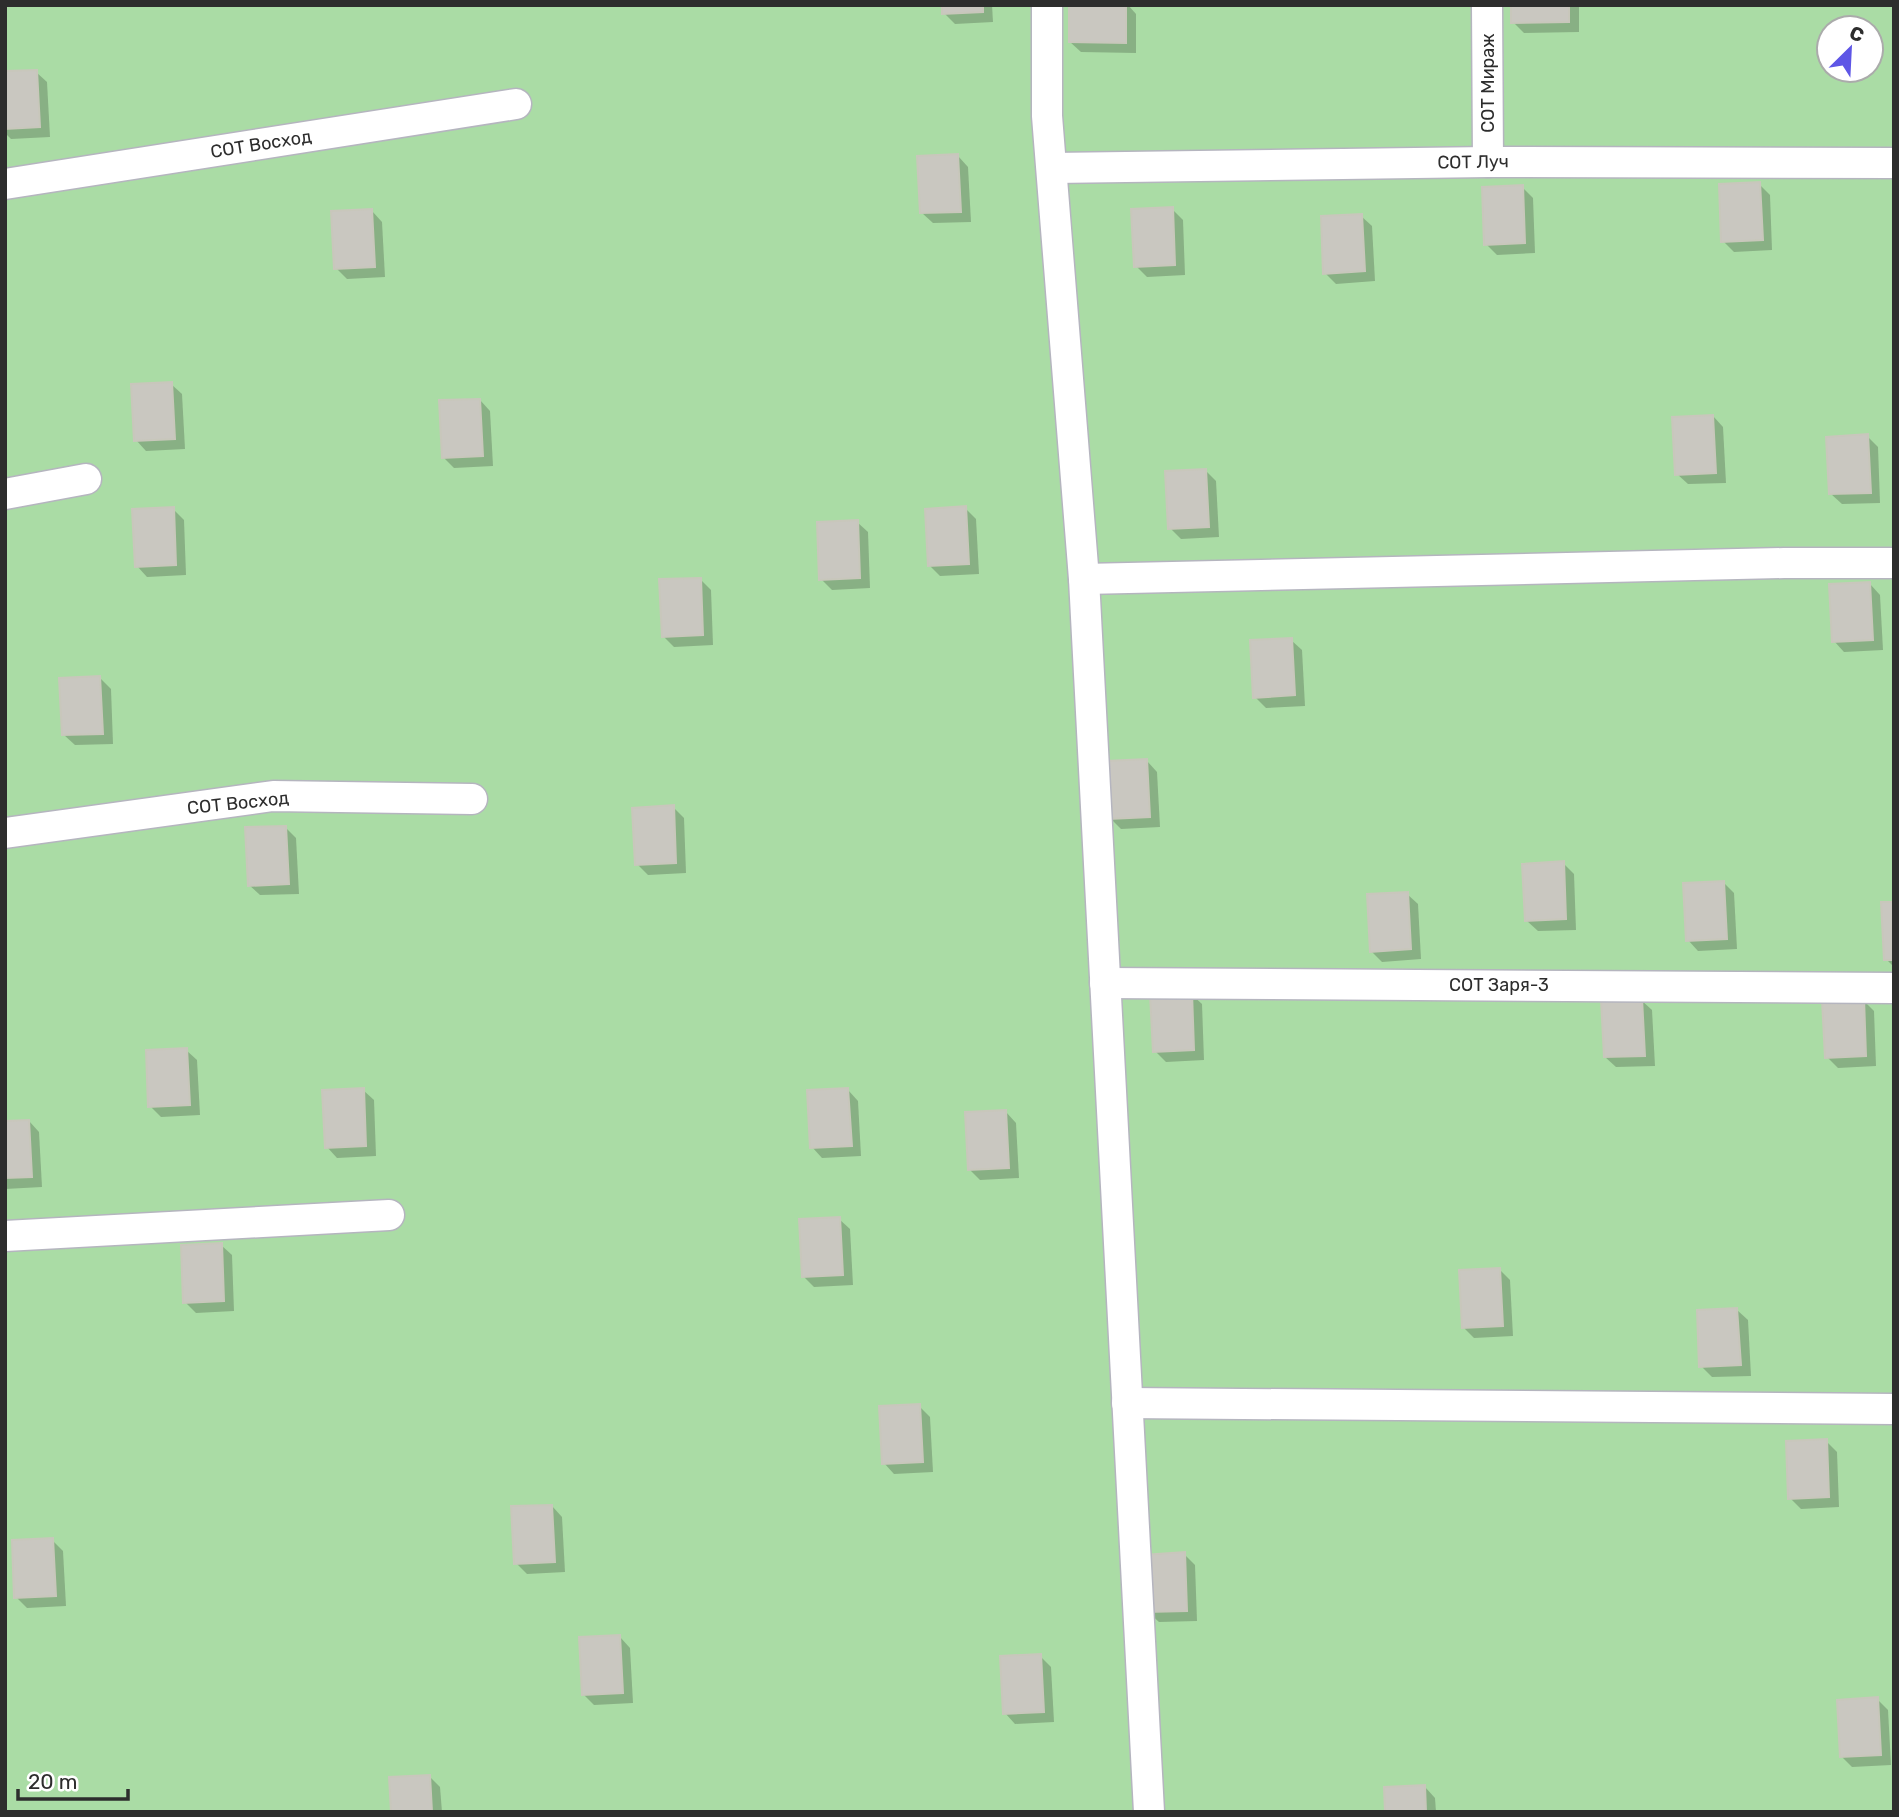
<svg xmlns="http://www.w3.org/2000/svg" width="1899" height="1817" viewBox="0 0 1899 1817" font-family="Rubik,sans-serif">
<style>
.green{fill:#aadca5;fill-rule:evenodd}
.shadow{fill:#0003}
.building{fill:#c9c7c0;stroke:#c8c7bb;stroke-width:2}
.lines{fill:none;stroke-linecap:round;stroke-linejoin:round}
.minor-casing{stroke:#b5b5bf;stroke-width:33}
.minor{stroke:#fff;stroke-width:30}
.labels{text-anchor:middle;stroke-width:7;stroke-linejoin:round;paint-order:stroke}
.street-label{font-size:18px;fill:#2d2d2d;stroke:#fff}
</style>
<rect width="100%" height="100%" fill="#edebe1"/>
<path class="green" d="M5,5H1894V1812H5ZM1829,28H1871V70H1829Z"/>
<g class="shadow">
<polygon points="943,5 992,5 993,22 955,24 944,13"/>
<polygon points="1071,5 1128,5 1136,14 1136,53 1081,52 1070,42"/>
<polygon points="1513,5 1579,5 1579,32 1524,33 1513,22"/>
<polygon points="36,72 47,82 50,137 11,139 5,133 5,73"/>
<polygon points="958,156 968,167 971,222 933,223 922,213"/>
<polygon points="1759,184 1770,195 1772,250 1734,252 1723,241"/>
<polygon points="1522,187 1533,198 1535,253 1497,255 1486,244"/>
<polygon points="1172,209 1183,220 1185,275 1147,277 1136,266"/>
<polygon points="372,211 382,222 385,277 347,279 336,268"/>
<polygon points="1361,216 1372,226 1375,281 1336,284 1325,273"/>
<polygon points="171,384 182,394 185,449 146,451 136,440"/>
<polygon points="480,400 490,411 493,466 454,468 444,458"/>
<polygon points="1713,416 1723,427 1726,483 1688,484 1677,474"/>
<polygon points="1867,436 1878,447 1880,503 1842,504 1831,494"/>
<polygon points="1206,471 1216,481 1219,537 1181,539 1170,528"/>
<polygon points="965,508 976,519 979,574 940,576 929,565"/>
<polygon points="173,509 184,520 186,575 147,577 137,566"/>
<polygon points="857,522 868,532 870,588 832,590 821,579"/>
<polygon points="700,579 711,590 713,645 674,647 664,637"/>
<polygon points="1870,584 1880,595 1883,650 1844,652 1834,641"/>
<polygon points="1291,640 1302,650 1305,706 1266,708 1255,697"/>
<polygon points="100,678 111,689 113,744 75,745 64,735"/>
<polygon points="1147,761 1157,772 1160,827 1121,829 1110,818"/>
<polygon points="673,807 684,818 686,873 648,875 637,864"/>
<polygon points="286,828 296,838 299,894 260,895 249,885"/>
<polygon points="1563,863 1574,874 1576,930 1538,931 1527,921"/>
<polygon points="1724,883 1734,893 1737,949 1698,951 1688,940"/>
<polygon points="1407,894 1418,904 1421,959 1382,962 1371,951"/>
<polygon points="1894,903 1894,967 1886,959"/>
<polygon points="1191,994 1202,1004 1204,1060 1166,1062 1155,1051"/>
<polygon points="1641,1000 1652,1010 1655,1066 1616,1067 1605,1057"/>
<polygon points="1863,1000 1874,1011 1876,1066 1838,1068 1827,1057"/>
<polygon points="186,1050 197,1060 200,1115 161,1117 150,1106"/>
<polygon points="363,1090 374,1100 376,1156 337,1158 327,1147"/>
<polygon points="848,1090 858,1101 861,1156 822,1158 812,1147"/>
<polygon points="1006,1112 1016,1123 1019,1178 980,1180 969,1169"/>
<polygon points="29,1121 39,1132 42,1187 5,1189 5,1122"/>
<polygon points="839,1219 850,1229 853,1285 814,1287 803,1276"/>
<polygon points="221,1245 232,1255 234,1311 196,1313 185,1302"/>
<polygon points="1499,1269 1510,1280 1513,1336 1474,1338 1463,1327"/>
<polygon points="1737,1310 1748,1320 1751,1376 1712,1377 1701,1366"/>
<polygon points="919,1406 930,1417 933,1472 894,1474 884,1463"/>
<polygon points="1826,1441 1837,1452 1839,1507 1801,1509 1790,1498"/>
<polygon points="552,1506 562,1517 565,1572 527,1574 516,1563"/>
<polygon points="52,1540 63,1551 66,1606 27,1608 16,1597"/>
<polygon points="1184,1554 1195,1565 1197,1621 1159,1622 1148,1612"/>
<polygon points="620,1637 630,1648 633,1703 594,1705 583,1694"/>
<polygon points="1040,1656 1051,1667 1054,1722 1015,1724 1005,1713"/>
<polygon points="1877,1699 1888,1710 1891,1765 1852,1767 1841,1756"/>
<polygon points="430,1777 440,1787 442,1812 393,1812"/>
<polygon points="1425,1787 1435,1798 1436,1812 1387,1812"/>
</g>
<g class="building">
<polygon points="942,5 983,5 983,12 942,14"/>
<polygon points="1069,5 1126,5 1126,43 1069,42"/>
<polygon points="1511,5 1569,5 1569,22 1511,23"/>
<polygon points="37,70 40,127 5,129 5,71"/>
<polygon points="958,154 961,212 920,213 917,156"/>
<polygon points="1760,182 1763,240 1721,242 1719,184"/>
<polygon points="1523,185 1525,243 1484,245 1482,187"/>
<polygon points="1173,207 1175,265 1134,267 1131,209"/>
<polygon points="372,209 375,267 334,269 331,211"/>
<polygon points="1362,214 1365,271 1323,274 1321,216"/>
<polygon points="172,382 175,439 134,441 131,384"/>
<polygon points="480,399 483,456 442,458 439,400"/>
<polygon points="1713,415 1716,473 1675,475 1672,417"/>
<polygon points="1868,434 1871,493 1829,494 1826,437"/>
<polygon points="1206,469 1209,527 1168,529 1165,471"/>
<polygon points="966,506 969,564 928,566 925,509"/>
<polygon points="174,507 176,565 135,567 132,509"/>
<polygon points="858,520 860,578 819,580 817,522"/>
<polygon points="701,578 703,635 662,637 659,579"/>
<polygon points="1870,582 1873,640 1832,642 1829,584"/>
<polygon points="1292,638 1295,695 1253,698 1250,640"/>
<polygon points="100,676 103,734 62,735 59,678"/>
<polygon points="1147,759 1150,817 1109,819 1106,761"/>
<polygon points="674,805 676,863 635,865 632,808"/>
<polygon points="286,826 289,884 248,886 245,827"/>
<polygon points="1564,861 1566,919 1525,921 1522,864"/>
<polygon points="1724,881 1727,939 1686,941 1683,883"/>
<polygon points="1408,892 1411,949 1370,952 1367,894"/>
<polygon points="1881,902 1894,902 1894,960 1884,960"/>
<polygon points="1192,992 1194,1050 1153,1052 1150,994"/>
<polygon points="1642,998 1645,1056 1604,1057 1601,1000"/>
<polygon points="1864,998 1866,1056 1825,1058 1822,1000"/>
<polygon points="187,1048 190,1105 148,1107 146,1050"/>
<polygon points="364,1088 366,1146 325,1148 322,1090"/>
<polygon points="848,1088 852,1146 810,1148 807,1090"/>
<polygon points="1006,1110 1009,1168 968,1170 965,1112"/>
<polygon points="29,1120 32,1177 5,1178 5,1121"/>
<polygon points="840,1217 843,1275 802,1277 799,1219"/>
<polygon points="222,1243 224,1301 183,1303 181,1245"/>
<polygon points="1500,1268 1503,1326 1462,1328 1459,1270"/>
<polygon points="1737,1308 1741,1365 1699,1367 1697,1310"/>
<polygon points="920,1404 923,1462 882,1464 879,1406"/>
<polygon points="1827,1439 1829,1497 1788,1499 1786,1441"/>
<polygon points="552,1505 555,1562 514,1564 511,1506"/>
<polygon points="53,1538 56,1596 14,1598 12,1540"/>
<polygon points="1185,1552 1187,1611 1146,1612 1143,1555"/>
<polygon points="620,1635 623,1693 582,1695 579,1637"/>
<polygon points="1041,1654 1044,1712 1003,1714 1000,1656"/>
<polygon points="1878,1697 1881,1755 1840,1757 1837,1700"/>
<polygon points="430,1775 432,1812 391,1812 389,1777"/>
<polygon points="1425,1785 1426,1812 1385,1812 1384,1787"/>
</g>
<g class="lines">
<defs>
<g id="minor">
<polyline points="1047,5 1047,116 1084,579 1149,1812"/>
<polyline points="1487,5 1488,162"/>
<polyline points="1053,168 1488,162 1894,163"/>
<polyline points="5,184 516,104"/>
<polyline points="5,494 86,479"/>
<polyline points="1084,579 1784,563 1894,563"/>
<polyline points="5,833 273,796 472,799"/>
<polyline points="1105,983 1894,988"/>
<polyline points="5,1236 389,1215"/>
<polyline points="1127,1403 1894,1409"/>
</g>
</defs>
<use href="#minor" class="minor-casing"/>
<use href="#minor" class="minor"/>
</g>
<g class="labels">
<g class="street-label">
<text transform="translate(1488 83) rotate(-90)" y="6">СОТ Мираж</text>
<text transform="translate(261 144) rotate(-9)" y="6">СОТ Восход</text>
<text transform="translate(1473 162) rotate(-1)" y="6">СОТ Луч</text>
<text transform="translate(238 803) rotate(-6)" y="6">СОТ Восход</text>
<text x="1499" y="991">СОТ Заря-3</text>
</g>
</g>
<rect width="1899" height="1817" fill="none" stroke="#2d2d2d" stroke-width="14"/>
<g transform="translate(1850 49) rotate(24)"><circle r="33" fill="#ffffff" stroke="#ababab" stroke-width="2"/>
<path d="M0-5L12 26L0 18L-12 26Z" fill="#5e56e6"/>
<text y="-10" font-size="19" font-weight="bold" text-anchor="middle" fill="#2d2d2d">С</text>
</g>
<path d="M18 1789v10h110v-10" fill="none" stroke="#2d2d2d" stroke-width="3.5"/>
<text x="28" y="1789" font-size="21" fill="#2d2d2d" stroke="#ffffff" stroke-width="5" paint-order="stroke">20 m</text>
</svg>
